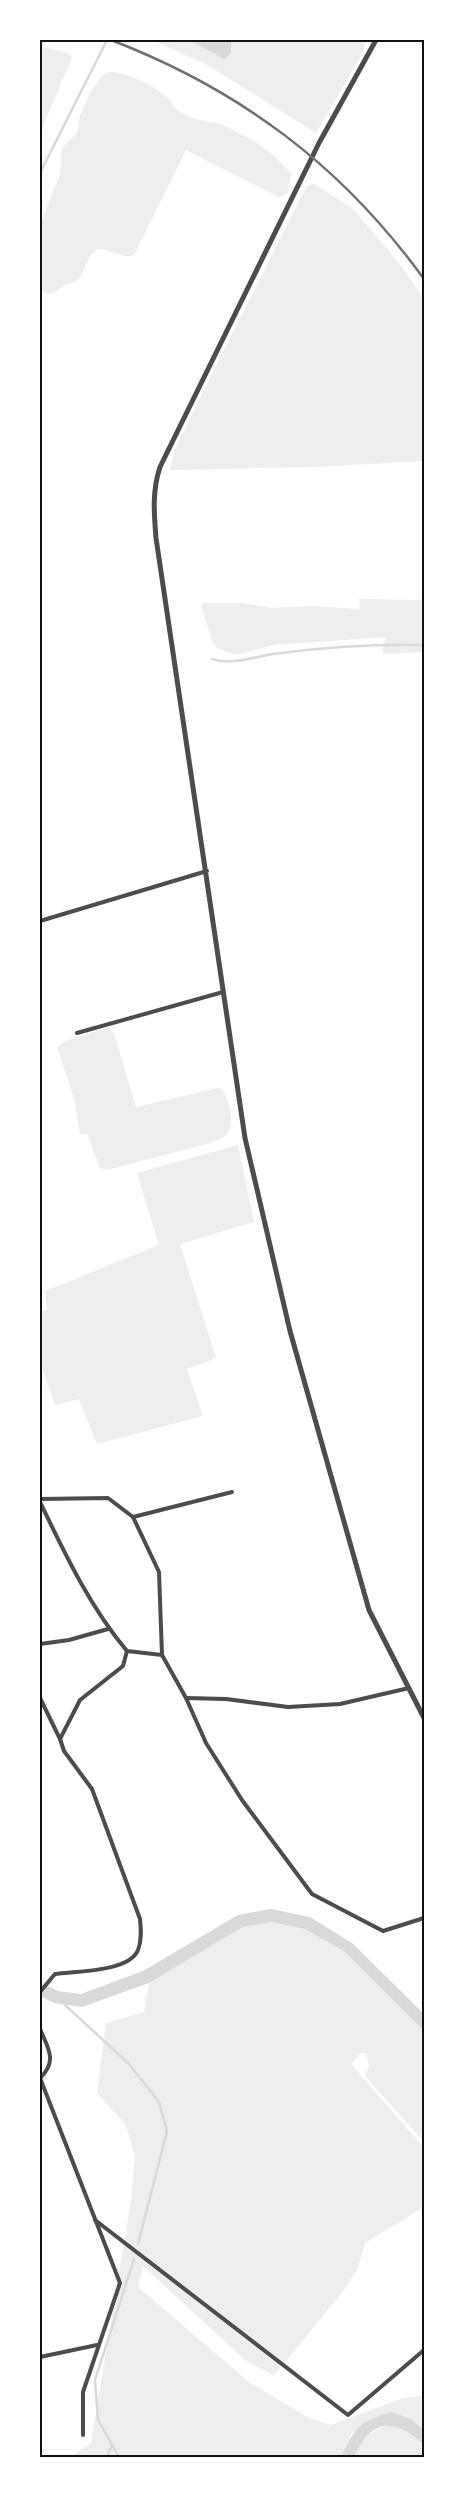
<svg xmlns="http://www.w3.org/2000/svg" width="464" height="2497" viewBox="0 0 464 2497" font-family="Ubuntu,sans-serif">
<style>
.green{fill:#eee}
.water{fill:#d9d9d9}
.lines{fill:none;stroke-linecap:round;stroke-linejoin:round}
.stream{stroke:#d9d9d9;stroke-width:2.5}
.minor{stroke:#4c4c4c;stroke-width:4}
.tertiary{stroke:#4c4c4c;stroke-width:5}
.rail{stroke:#707070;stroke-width:2.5}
.neatline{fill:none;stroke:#111;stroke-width:2}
</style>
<rect width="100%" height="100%" fill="#fff"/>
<g class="green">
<polygon points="152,40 367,40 360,58 316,133 204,63"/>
<polygon points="40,46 68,53 72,58 40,133"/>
<path d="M108,72C125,71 152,85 165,95C171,100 173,108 180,112C192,121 206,120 219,124C245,133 275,153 291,174L288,192L281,197L277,196L186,150L134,255C122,259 110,249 97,249L90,256L80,277L75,282L64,285L54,293L47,294L40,290L41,222L60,174L62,148L77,133L80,115L90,93L101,77Z"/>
<polygon points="314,184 352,208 399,263 424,299 424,461 314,467 170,470 175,449 204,390 303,193 309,185"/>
<polygon points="359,599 424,600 424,652 383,654 383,645 386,637 273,645 236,655 217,648 212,640 201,606 203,603 243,603 271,608 310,606 360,609"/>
<path d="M109,1027L115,1037L136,1107L218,1088L222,1089C229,1100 237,1126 225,1136C221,1139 214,1141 210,1143L107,1170L100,1168L87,1134L80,1135L74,1098L57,1047L68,1040Z"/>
<polygon points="238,1145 254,1222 180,1244 216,1358 187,1369 203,1416 97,1444 79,1399 55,1405 40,1361 40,1312 47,1310 45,1291 159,1245 137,1173"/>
<polygon points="271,1922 305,1929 344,1951 424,2031 424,2142 365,2076 369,2067 366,2054 361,2053 351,2064 424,2148 424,2207 365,2243 357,2270 344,2290 274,2376 245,2360 143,2266 138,2287 250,2383 309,2418 331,2425 403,2398 424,2396 424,2430 411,2419 352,2432 341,2457 71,2457 91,2443 131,2200 135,2157 126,2125 97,2093 106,2023 144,2012 149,1983 243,1927"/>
<path d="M391,2424L405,2430L422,2443L424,2457H354C363,2438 371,2431 391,2424Z"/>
</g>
<g class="water">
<polygon points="189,40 231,40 231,53 224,59"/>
<polygon points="271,1909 310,1917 352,1943 424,2014 424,2031 344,1951 305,1929 271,1922 243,1927 149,1983 82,2007 54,2003 40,1996 40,1982 58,1991 81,1994 143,1971 238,1915"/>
<path d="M391,2412L411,2419L424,2430V2445C394,2417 372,2418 354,2457H341C355,2427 359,2422 391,2412Z"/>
</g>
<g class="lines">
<g class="stream">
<polyline points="40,173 107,40"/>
<path d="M212,659C234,666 258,655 281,653C328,647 376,644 424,645"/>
<polyline points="64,2004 129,2064 159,2102 167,2131 138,2244"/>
<polyline points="107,2457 112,2445"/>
<polyline points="119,2457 98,2420 95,2380 134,2259"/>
</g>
<g class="minor">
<polyline points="40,921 207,871"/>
<polyline points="77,1033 223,992"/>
<polyline points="40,1499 108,1498 133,1517 159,1572 162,1655"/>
<path d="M40,1502C65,1554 90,1607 127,1651L162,1655L186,1698L206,1743L242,1800L312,1894L383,1931L424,1918"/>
<polyline points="133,1517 232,1492"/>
<polyline points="40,1644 69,1640 108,1629"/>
<polyline points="40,1698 60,1739"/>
<polyline points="186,1698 226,1699 288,1707 340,1704 409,1688"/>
<path d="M40,1992L55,1974C77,1971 129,1972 138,1950C142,1940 141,1929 140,1919L92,1789L64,1751L60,1739L80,1700L123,1666L127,1651"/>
<path d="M40,2029C48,2048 58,2061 40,2078"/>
<polyline points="40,2078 120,2283 83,2392 83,2435"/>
<polyline points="95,2220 348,2415 424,2350"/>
<polyline points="40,2357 97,2345"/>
</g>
<path class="tertiary" d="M376,40L319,143L160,467C152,491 154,513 156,538L245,1138L290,1331L369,1610L424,1718"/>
<path class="rail" d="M111,40C241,90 342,166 424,279"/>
</g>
<rect width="464" height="2497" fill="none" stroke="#ffffff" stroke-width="82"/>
<rect x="41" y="41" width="382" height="2415" class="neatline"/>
</svg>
